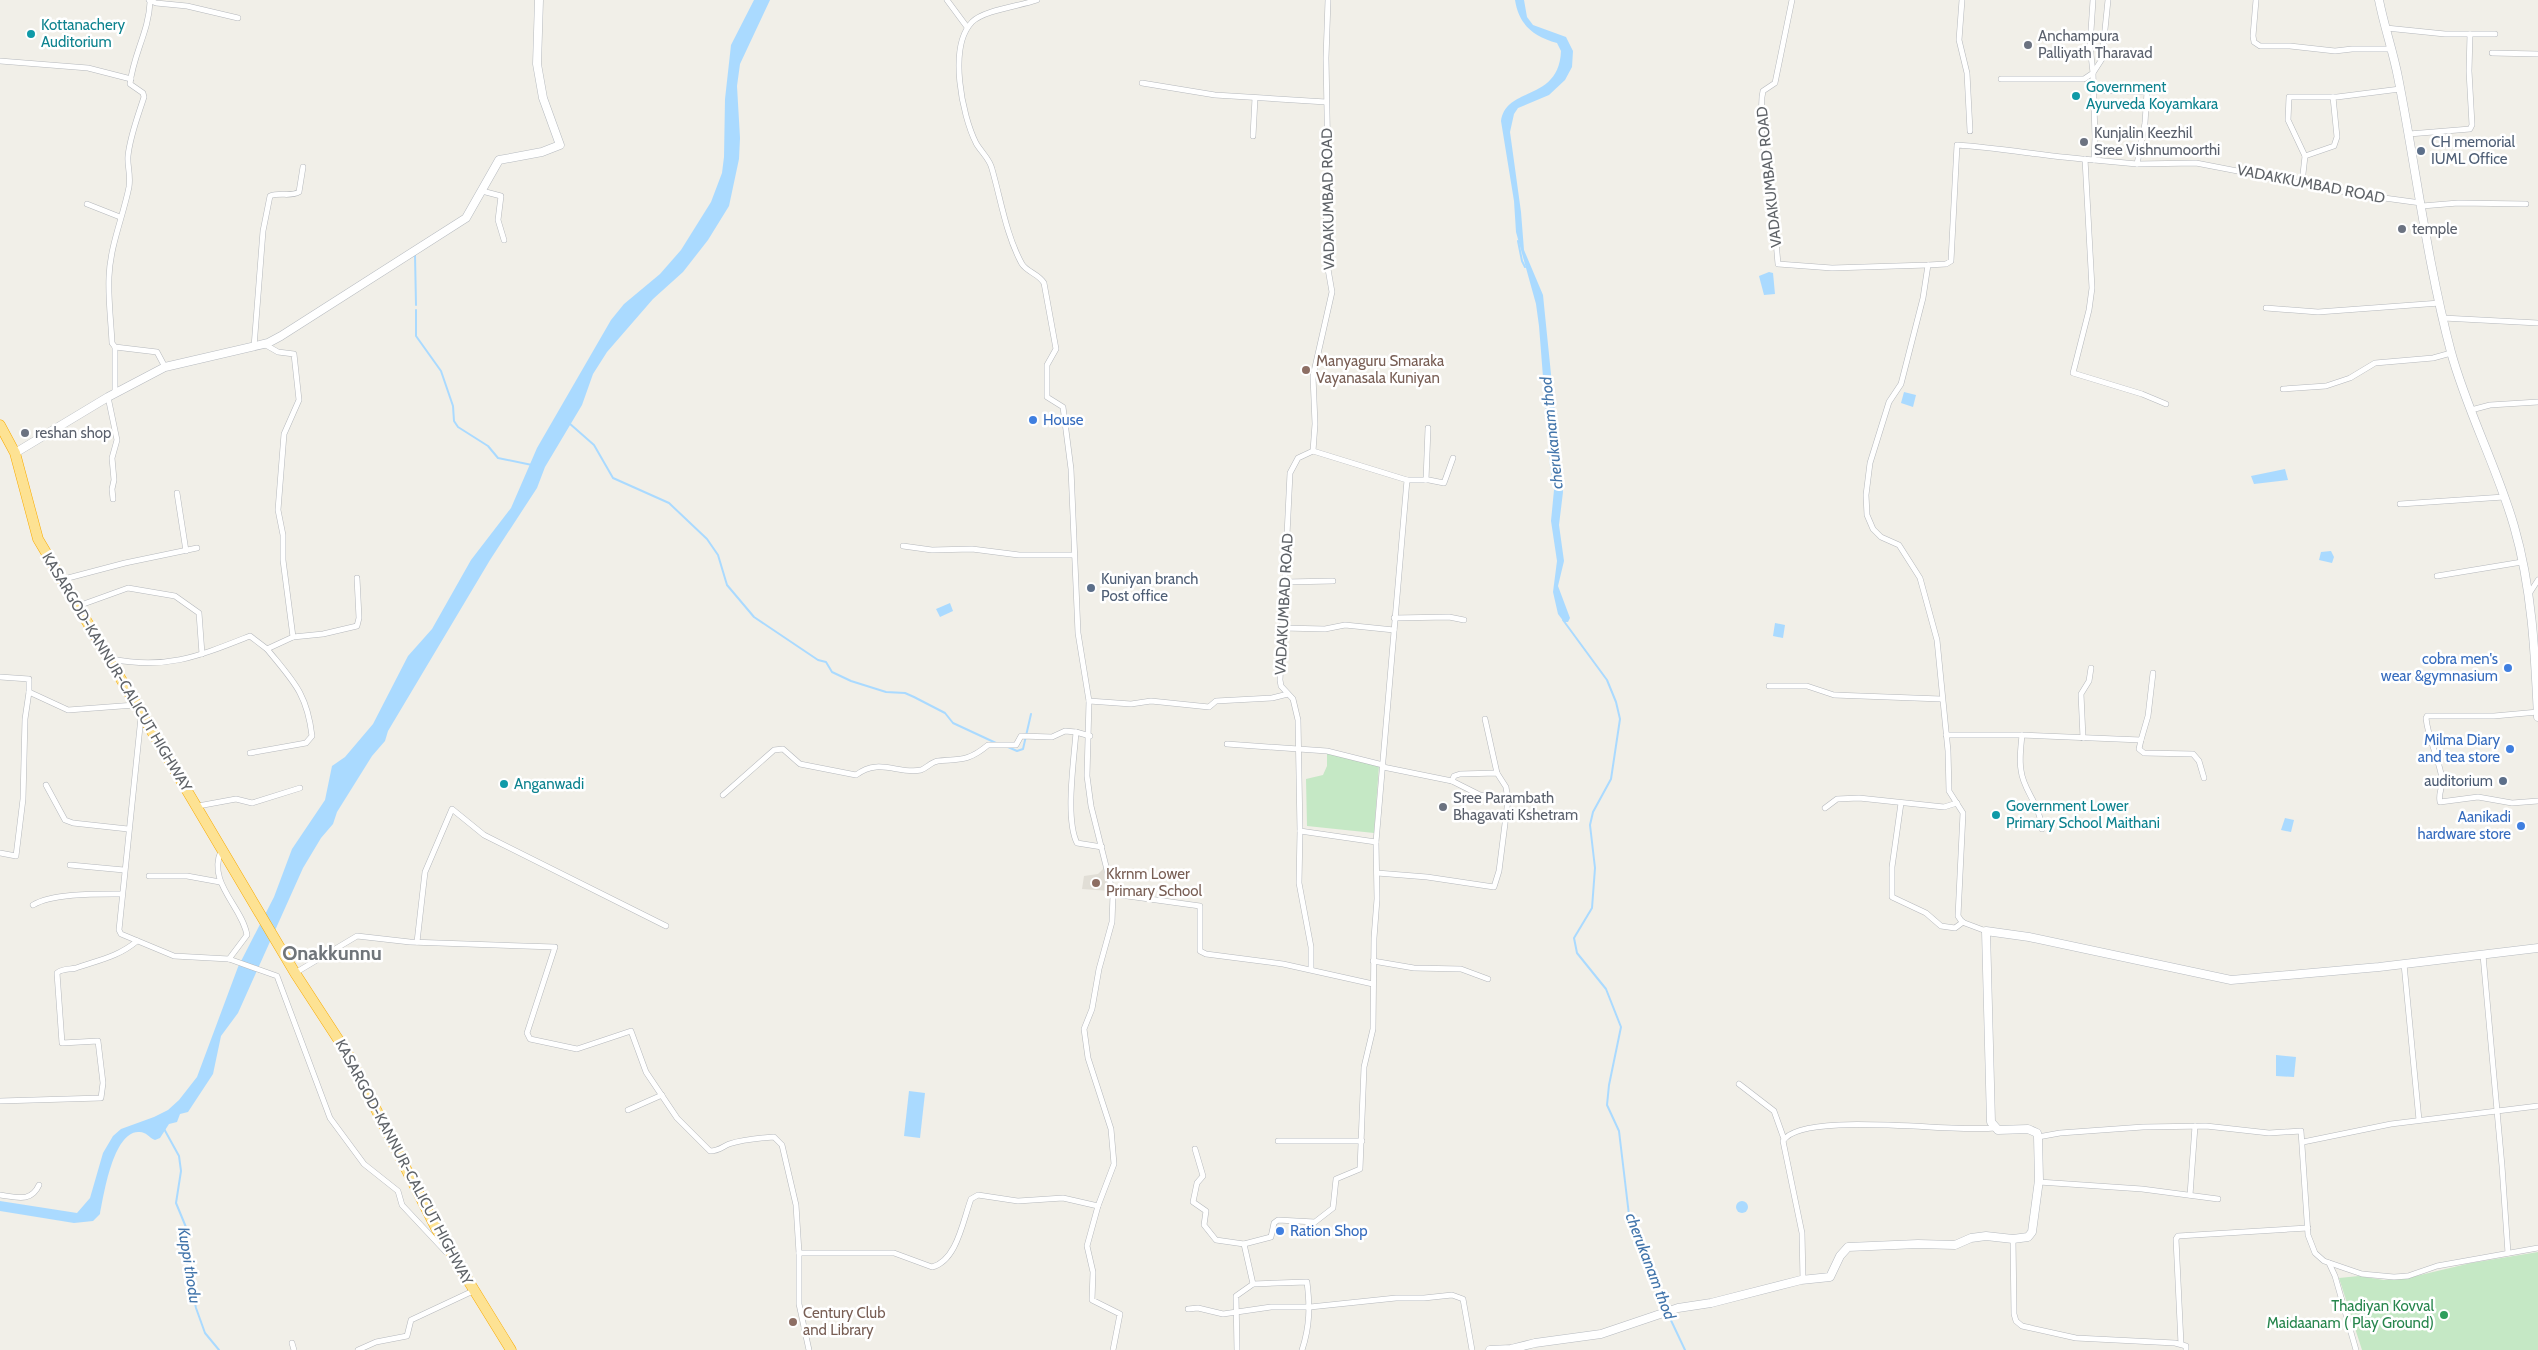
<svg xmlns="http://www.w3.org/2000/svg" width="2538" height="1350" viewBox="0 0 2538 1350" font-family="Cabin,sans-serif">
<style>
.education{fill:#e1ded6}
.green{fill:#c5e8c5}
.water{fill:#aadaff}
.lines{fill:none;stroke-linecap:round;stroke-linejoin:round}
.stream{stroke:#aadaff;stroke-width:2}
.street-casing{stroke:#b5b8bc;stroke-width:6}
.secondary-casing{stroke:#b6babf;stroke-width:9}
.highway-casing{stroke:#f9ab00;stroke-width:11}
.street{stroke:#fff;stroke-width:5}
.secondary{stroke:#fff;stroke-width:8}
.highway{stroke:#fde293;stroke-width:10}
.culture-dot{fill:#0f9aa8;stroke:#fff;stroke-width:2}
.worship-dot{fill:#6b7280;stroke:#fff;stroke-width:2}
.service-dot{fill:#5c6f8a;stroke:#fff;stroke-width:2}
.education-dot{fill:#8d6e63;stroke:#fff;stroke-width:2}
.shop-dot{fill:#3f7fe0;stroke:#fff;stroke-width:2}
.leisure-dot{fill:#2e9e5b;stroke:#fff;stroke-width:2}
.labels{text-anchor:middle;stroke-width:5;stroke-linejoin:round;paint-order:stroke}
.culture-label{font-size:15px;fill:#0d838f;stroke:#fff;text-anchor:start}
.worship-label{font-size:15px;fill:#5b616d;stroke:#fff;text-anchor:start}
.service-label{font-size:15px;fill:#4e5e75;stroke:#fff;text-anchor:start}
.street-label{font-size:15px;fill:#5f6368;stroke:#fff}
.education-label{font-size:15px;fill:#785e54;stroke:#fff;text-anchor:start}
.shop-label{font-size:15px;fill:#366cbe;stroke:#fff;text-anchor:end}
.leisure-label{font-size:15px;fill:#27864d;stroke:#fff;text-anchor:end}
.water-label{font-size:16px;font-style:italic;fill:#4174aa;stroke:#fff}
.district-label{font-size:20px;font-weight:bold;fill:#70757a;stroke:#fff}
</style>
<rect width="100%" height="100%" fill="#f1efe8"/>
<polygon class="education" points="1105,867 1110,891 1082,889 1084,876 1098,874"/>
<g class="green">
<polygon points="1327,753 1379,766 1374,833 1307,826 1306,779 1323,775 1327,766"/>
<polygon points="2538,1252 2538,1350 2362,1350 2339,1278 2359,1276 2384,1280 2412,1277 2471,1263"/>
</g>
<g class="water">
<path d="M754,0H770L740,64L737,86L740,138L739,159L729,206L708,240L683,272L653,299L607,352L593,374L582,405L545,467L537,488L490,560L388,731L385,741L372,756L337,812L333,824L321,838L303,868L238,1013L221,1036L213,1074L188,1112L180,1114L177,1122L169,1124L160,1138L155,1140C148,1137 146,1131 138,1132C113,1133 104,1194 100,1214L93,1221L74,1223L0,1211V1201L77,1213L90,1198L103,1153L113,1136L121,1129L154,1117L168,1110L179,1100L197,1077L238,967L274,897L292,849L325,800L332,766L345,757L373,724L408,656L432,629L471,560L511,508L537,448L611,320L624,304L660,274L681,250L711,202L722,173L724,157L725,99L731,45Z"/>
<path d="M1515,0H1524L1527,17L1533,25L1566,37L1573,51L1572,67L1565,80L1549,95L1518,108L1514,114L1510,132L1521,212L1524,250L1543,295L1545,315L1563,492L1559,525L1564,561L1558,586L1570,618L1568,622H1564L1558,614L1553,592L1557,561L1551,521L1554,490L1550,466L1539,326L1536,304L1516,232L1514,201L1501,121C1506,86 1559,102 1561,51L1557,43C1533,36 1519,25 1515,0Z"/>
<polygon points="1769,272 1773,273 1775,294 1764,295 1759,276"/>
<polygon points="1904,392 1916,395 1913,407 1901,403"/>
<polygon points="2285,469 2288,480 2254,484 2251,476"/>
<polygon points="2331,551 2334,557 2332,563 2319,560 2321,552"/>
<polygon points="950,603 953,611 940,617 936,609"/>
<polygon points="1775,623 1785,625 1783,638 1773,636"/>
<polygon points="2285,818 2294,820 2291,832 2281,830"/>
<polygon points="2276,1055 2296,1057 2294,1077 2276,1076"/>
<polygon points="909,1091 925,1093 920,1138 904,1136"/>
<circle cx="1742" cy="1207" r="6"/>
</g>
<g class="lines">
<g class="stream">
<polyline points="1518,241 1522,261 1525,267"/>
<polyline points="415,255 416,305"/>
<polyline points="416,310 416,336 441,371 453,406 454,421 458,427 488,446 498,458 532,465"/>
<polyline points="569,423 594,445 613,478 669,503 707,539 718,555 727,585 754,617 818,660 826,662 832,672 851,681 886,692 905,693 914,697 945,713 953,723 996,743"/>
<polyline points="1563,620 1607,680 1616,702 1620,719 1611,779 1593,812 1590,825 1595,868 1592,908 1574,938 1577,953 1606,989 1621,1027 1609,1085 1607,1105 1619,1131 1629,1215 1654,1267 1667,1309"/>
<polyline points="1008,747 1017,751 1023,749 1031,714"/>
<polyline points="163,1127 179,1156 181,1171 176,1203 188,1232 186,1259 196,1308 205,1333 219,1350"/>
<polyline points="1668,1314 1685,1350"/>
</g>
<defs>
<g id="street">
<polyline points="149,0 156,3 187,6 238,18"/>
<polyline points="947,0 967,27"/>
<path d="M1037,0C1020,6 984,10 972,22C948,47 962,115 976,143C981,152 990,159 992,169C1001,200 1006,235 1022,264C1027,272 1039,274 1044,283L1056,349L1047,365V397L1063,407L1071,469L1078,633L1089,701L1087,776L1091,806L1113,894L1112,922L1099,969L1092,1009L1084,1029L1088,1058L1111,1129L1114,1164L1098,1206L1087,1246L1093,1272L1092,1300L1120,1314L1113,1350"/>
<path d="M1792,0L1775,83L1763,91L1762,97C1761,118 1759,144 1769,163L1778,264L1832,268L1928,265L1946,264L1951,261L1957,145C2003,148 2048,157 2094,160"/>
<polyline points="1962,0 1959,40 1967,73 1970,131"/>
<polyline points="2108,0 2102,59 2093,73 2095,137 2094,160 2137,164 2196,163 2362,195 2421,203"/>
<polyline points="2256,0 2253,36 2254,42 2260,46 2290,46 2335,51 2352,49 2391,49"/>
<path d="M150,2C149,31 133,55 130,84L143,93L144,97C138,116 130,136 128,156C127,166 131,174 129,187C123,217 110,246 109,277C108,299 111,321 112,343L115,347L157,352L165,367"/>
<polyline points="2386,28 2445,34 2495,34"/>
<polyline points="2492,53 2538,54"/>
<polyline points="0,61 88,68 131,79"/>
<polyline points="2001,79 2084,79 2093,73 2090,46 2093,0"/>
<polyline points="1142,83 1215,95 1326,102"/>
<polyline points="2094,90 2147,92 2145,123 2137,164"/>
<polyline points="2409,134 2470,129 2472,125 2469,71 2470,34"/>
<polyline points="1253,136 1255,98"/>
<polyline points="2305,156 2288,120 2289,97 2337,97 2400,89"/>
<polyline points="2085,159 2092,288 2089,310 2073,373 2142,394 2166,404"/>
<polyline points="2302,183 2305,156 2334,146 2337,137 2333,97"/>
<polyline points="482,191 501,196 498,220 504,240"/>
<polyline points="87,204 120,217"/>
<polyline points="2422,206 2458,203 2526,204"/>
<polyline points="1928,265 1923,298 1901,384 1889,402 1870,463 1866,495 1867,515 1873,529 1881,537 1899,545 1920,578 1937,640 1948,751 1949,791 1963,813 1958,916 1962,922 1986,931"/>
<polyline points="2266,308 2318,312 2440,303"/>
<polyline points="2443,318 2538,323"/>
<path d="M254,347L263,231L270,196C280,192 291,197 299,192L303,167"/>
<polyline points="2283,389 2326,386 2350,378 2375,363 2433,358 2451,353"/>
<polyline points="115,394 115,347"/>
<polyline points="108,397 117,440 112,458 114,480 112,489 113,499"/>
<polyline points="2471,410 2490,405 2538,402"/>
<polyline points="1313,451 1407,480 1376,842"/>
<polyline points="1407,480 1429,480 1444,483 1453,458"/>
<polyline points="1426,480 1428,428"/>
<polyline points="177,493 186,551"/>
<polyline points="2400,504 2504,497"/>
<polyline points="903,546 932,550 972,549 1019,555 1073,555"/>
<polyline points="2437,576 2522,562"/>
<polyline points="1286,582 1333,581"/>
<polyline points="64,583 68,578 125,563 197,548"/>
<polyline points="2529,594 2538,580"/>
<polyline points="78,606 128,588 175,596 199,613 202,654"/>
<polyline points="1394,618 1449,617 1464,620"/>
<polyline points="1283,628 1325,629 1345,625 1394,630"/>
<polyline points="293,637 323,634 357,626 359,618 357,578"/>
<path d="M111,659C167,670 199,656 250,636L267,649L293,637L283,560V535L278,510L284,434L299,400L294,354L278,352L264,344"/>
<polyline points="0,677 29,679 29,692 68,710 135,705"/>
<polyline points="1769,686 1807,686 1834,695 1941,699"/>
<polyline points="1089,701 1131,704 1151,701 1209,707 1216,701 1272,698 1288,694"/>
<path d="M2538,712L2494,716H2427L2426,718C2428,739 2439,758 2442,779C2443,787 2438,793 2440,802L2478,797L2512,803L2538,801"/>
<polyline points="141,717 119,930 121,934 174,956 229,959 277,976 330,1118 364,1164 398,1191 402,1205 446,1252"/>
<polyline points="1485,719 1497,773"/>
<polyline points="1946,735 2020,735 2141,740 2148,716 2153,673"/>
<path d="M2022,735C2021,746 2019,759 2021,770C2023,791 2040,803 2042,829"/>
<path d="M1090,736L1076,732C1074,760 1065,819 1077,843L1102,847"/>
<polyline points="2083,738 2081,694 2089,681 2091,668"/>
<polyline points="2141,740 2139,749 2144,753 2193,754 2199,761 2204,778"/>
<polyline points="1227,744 1327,751 1383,765"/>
<path d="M250,753L306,743L312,736C307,693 293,681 267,649"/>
<polyline points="1452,781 1454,776 1460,774 1497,773 1506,787 1508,800"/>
<polyline points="46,785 65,820 73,823 128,829"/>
<path d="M723,795L774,750L783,749L800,764L856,775C879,757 899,775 921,770C927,768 931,762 938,761C961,759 969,761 988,745H1016L1021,736L1052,737L1065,731L1076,732"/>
<polyline points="1901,803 1892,867 1892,897 1926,913 1941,926 1955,928 1963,922"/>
<polyline points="198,806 236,799 252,803 300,788"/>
<polyline points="1825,808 1837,799 1859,798 1944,807 1957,803"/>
<polyline points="1300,831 1299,883 1311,947 1311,969"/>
<path d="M221,851C207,883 242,906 247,935L229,959"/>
<polyline points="0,853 16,856 23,799 25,719 29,692"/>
<polyline points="70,865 124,870"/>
<polyline points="1377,873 1427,877 1494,887 1499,871 1508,800 1505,797 1480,795 1452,781 1383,767"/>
<polyline points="149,876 187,876 220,882"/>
<polyline points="1113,894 1200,906 1200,951 1206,954 1283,964 1373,984"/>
<path d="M33,905C53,893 98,894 122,894"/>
<polyline points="417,942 425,872 452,809 484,835 666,926"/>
<polyline points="2483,955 2502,1166 2508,1253"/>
<polyline points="1373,961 1414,968 1461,969 1488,979"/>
<polyline points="2404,964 2419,1120"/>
<path d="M295,973L357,936L410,942L555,947L527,1033L530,1039L577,1049L631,1031L646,1072L677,1118L710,1151C719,1151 722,1147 729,1144C744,1139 759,1138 774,1137L782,1145L796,1205L799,1253V1304L809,1350"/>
<polyline points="1739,1084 1774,1111 1784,1139"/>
<path d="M0,1101L101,1098L103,1083L98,1041L62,1043L57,973C63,968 69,970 76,968C99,960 118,957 137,941"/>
<polyline points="628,1110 662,1095"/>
<polyline points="2038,1137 2060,1133 2143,1127 2206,1126 2269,1133 2301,1131 2308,1235 2315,1253 2324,1261 2362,1274 2394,1277 2408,1276 2437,1266 2538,1248"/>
<polyline points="1278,1141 1362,1141"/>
<polyline points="2303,1142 2391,1124 2538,1106"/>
<polyline points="1195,1149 1203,1176 1197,1183 1193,1202 1206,1211 1204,1225 1216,1240 1244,1244"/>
<polyline points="2039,1182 2142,1189 2218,1199"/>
<path d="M0,1195C16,1197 31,1203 39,1185"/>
<polyline points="2190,1195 2195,1126"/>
<polyline points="2013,1239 2014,1314 2016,1321 2022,1326 2076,1338 2175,1343 2186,1346 2186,1350"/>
<path d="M799,1253H894L932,1267C957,1261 963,1220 971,1199L978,1195L1018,1201L1063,1198L1098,1206"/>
<polyline points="2329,1263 2335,1276 2356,1350"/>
<path d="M1803,1280L1802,1233L1783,1141C1801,1110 1955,1133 1994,1128"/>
<path d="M1253,1284L1307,1282C1310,1306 1310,1326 1302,1350"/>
<polyline points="1188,1309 1198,1308 1223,1314 1271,1307 1310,1307 1396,1298 1424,1298 1452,1295 1463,1299 1472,1350"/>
<polyline points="292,1343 294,1350"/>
<polyline points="2181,1344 2176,1239 2178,1236 2308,1228"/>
<polyline points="358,1350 376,1342 407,1336 411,1320 473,1291"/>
<polyline points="1237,1350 1236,1296 1253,1284 1244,1244 1271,1237 1274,1223 1278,1220 1315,1222 1333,1208 1336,1179 1360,1169 1364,1067 1373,1029 1374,938 1377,899 1376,842 1300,831 1298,720 1293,699 1281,686 1280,680 1290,473 1298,458 1313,451 1315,424 1313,376 1332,292 1328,269 1326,228 1328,167 1326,58 1328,0"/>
</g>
<g id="secondary">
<path d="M2379,0C2384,26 2393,51 2398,77C2416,168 2427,262 2451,352C2467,411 2497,467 2514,526C2532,588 2535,653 2538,717"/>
<polyline points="15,453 108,397 165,367 268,343 281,336 466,218 499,160 542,152 560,145 543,98 537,64 539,0"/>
<polyline points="1490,1350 1511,1349 1535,1343 1601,1334 1678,1308 1711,1303 1801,1280 1830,1277 1840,1256 1848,1247 1918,1244 1955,1245 1971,1238 1986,1236 2013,1239 2028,1237 2032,1232 2039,1180 2038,1137 2037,1133 2028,1129 1998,1130 1991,1122 1986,931 2029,937 2231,980 2379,967 2538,948"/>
</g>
<polyline id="highway" points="0,425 15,453 38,539 295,973 349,1056 437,1230 511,1350"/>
</defs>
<use href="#street" class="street-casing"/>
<use href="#secondary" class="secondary-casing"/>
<use href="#highway" class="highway-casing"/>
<use href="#street" class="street"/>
<use href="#secondary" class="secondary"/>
<use href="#highway" class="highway"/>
</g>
<g class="culture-dot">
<circle cx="31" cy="34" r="5"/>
<circle cx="2076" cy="96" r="5"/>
<circle cx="504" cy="784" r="5"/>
<circle cx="1996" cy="815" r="5"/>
</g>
<g class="worship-dot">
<circle cx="2028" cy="45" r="5"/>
<circle cx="2084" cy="142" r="5"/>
<circle cx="2402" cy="229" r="5"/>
<circle cx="25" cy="433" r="5"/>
<circle cx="1443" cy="807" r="5"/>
</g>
<g class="service-dot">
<circle cx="2421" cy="151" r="5"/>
<circle cx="1091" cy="588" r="5"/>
<circle cx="2503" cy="781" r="5"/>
</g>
<g class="education-dot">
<circle cx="1306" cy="370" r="5"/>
<circle cx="1096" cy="883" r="5"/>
<circle cx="793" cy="1322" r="5"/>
</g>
<g class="shop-dot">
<circle cx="1033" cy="420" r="5"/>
<circle cx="2508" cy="668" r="5"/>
<circle cx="2510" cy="749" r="5"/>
<circle cx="2521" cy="826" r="5"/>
<circle cx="1280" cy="1231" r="5"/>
</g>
<circle class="leisure-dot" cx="2444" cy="1315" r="5"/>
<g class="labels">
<g class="culture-label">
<text x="41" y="30">Kottanachery<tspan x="41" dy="17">Auditorium</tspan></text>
<text x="2086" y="92">Government<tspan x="2086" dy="17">Ayurveda Koyamkara</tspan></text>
<text x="514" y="789">Anganwadi</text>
<text x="2006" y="811">Government Lower<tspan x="2006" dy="17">Primary School Maithani</tspan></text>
</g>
<g class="worship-label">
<text x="2038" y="41">Anchampura<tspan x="2038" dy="17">Palliyath Tharavad</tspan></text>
<text x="2094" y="138">Kunjalin Keezhil<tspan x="2094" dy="17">Sree Vishnumoorthi</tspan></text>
<text x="2412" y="234">temple</text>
<text x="35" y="438">reshan shop</text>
<text x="1453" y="803">Sree Parambath<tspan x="1453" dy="17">Bhagavati Kshetram</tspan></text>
</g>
<g class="service-label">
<text x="2431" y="147">CH memorial<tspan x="2431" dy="17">IUML Office</tspan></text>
<text x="1101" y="584">Kuniyan branch<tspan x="1101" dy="17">Post office</tspan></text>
<text x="2493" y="786" text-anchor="end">auditorium</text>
</g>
<g class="street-label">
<text transform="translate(1769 177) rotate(-96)" y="5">VADAKUMBAD ROAD</text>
<text transform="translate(2311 184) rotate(11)" y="5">VADAKKUMBAD ROAD</text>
<text transform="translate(1328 199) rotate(-91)" y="5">VADAKUMBAD ROAD</text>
<text transform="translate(1284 604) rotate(-87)" y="5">VADAKUMBAD ROAD</text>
<text transform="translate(117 672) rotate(59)" y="5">KASARGOD-KANNUR-CALICUT HIGHWAY</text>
<text transform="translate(404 1162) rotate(62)" y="5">KASARGOD-KANNUR-CALICUT HIGHWAY</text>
</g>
<g class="education-label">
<text x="1316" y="366">Manyaguru Smaraka<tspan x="1316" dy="17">Vayanasala Kuniyan</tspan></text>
<text x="1106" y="879">Kkrnm Lower<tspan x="1106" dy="17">Primary School</tspan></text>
<text x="803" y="1318">Century Club<tspan x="803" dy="17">and Library</tspan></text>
</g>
<g class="shop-label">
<text x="1043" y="425" text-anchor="start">House</text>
<text x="2498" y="664">cobra men's<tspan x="2498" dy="17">wear &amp;gymnasium</tspan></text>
<text x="2500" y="745">Milma Diary<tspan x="2500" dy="17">and tea store</tspan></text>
<text x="2511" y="822">Aanikadi<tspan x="2511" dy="17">hardware store</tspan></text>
<text x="1290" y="1236" text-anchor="start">Ration Shop</text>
</g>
<g class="leisure-label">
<text x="2434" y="1311">Thadiyan Kovval<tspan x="2434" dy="17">Maidaanam ( Play Ground)</tspan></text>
</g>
<g class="water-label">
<text transform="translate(1551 433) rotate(-96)" y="6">cherukanam thod</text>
<text transform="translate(190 1265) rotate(81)" y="6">Kuppi thodu</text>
<text transform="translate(1651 1266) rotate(69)" y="6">cherukanam thod</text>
</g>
<g class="district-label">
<text x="332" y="960">Onakkunnu</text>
</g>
</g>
</svg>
